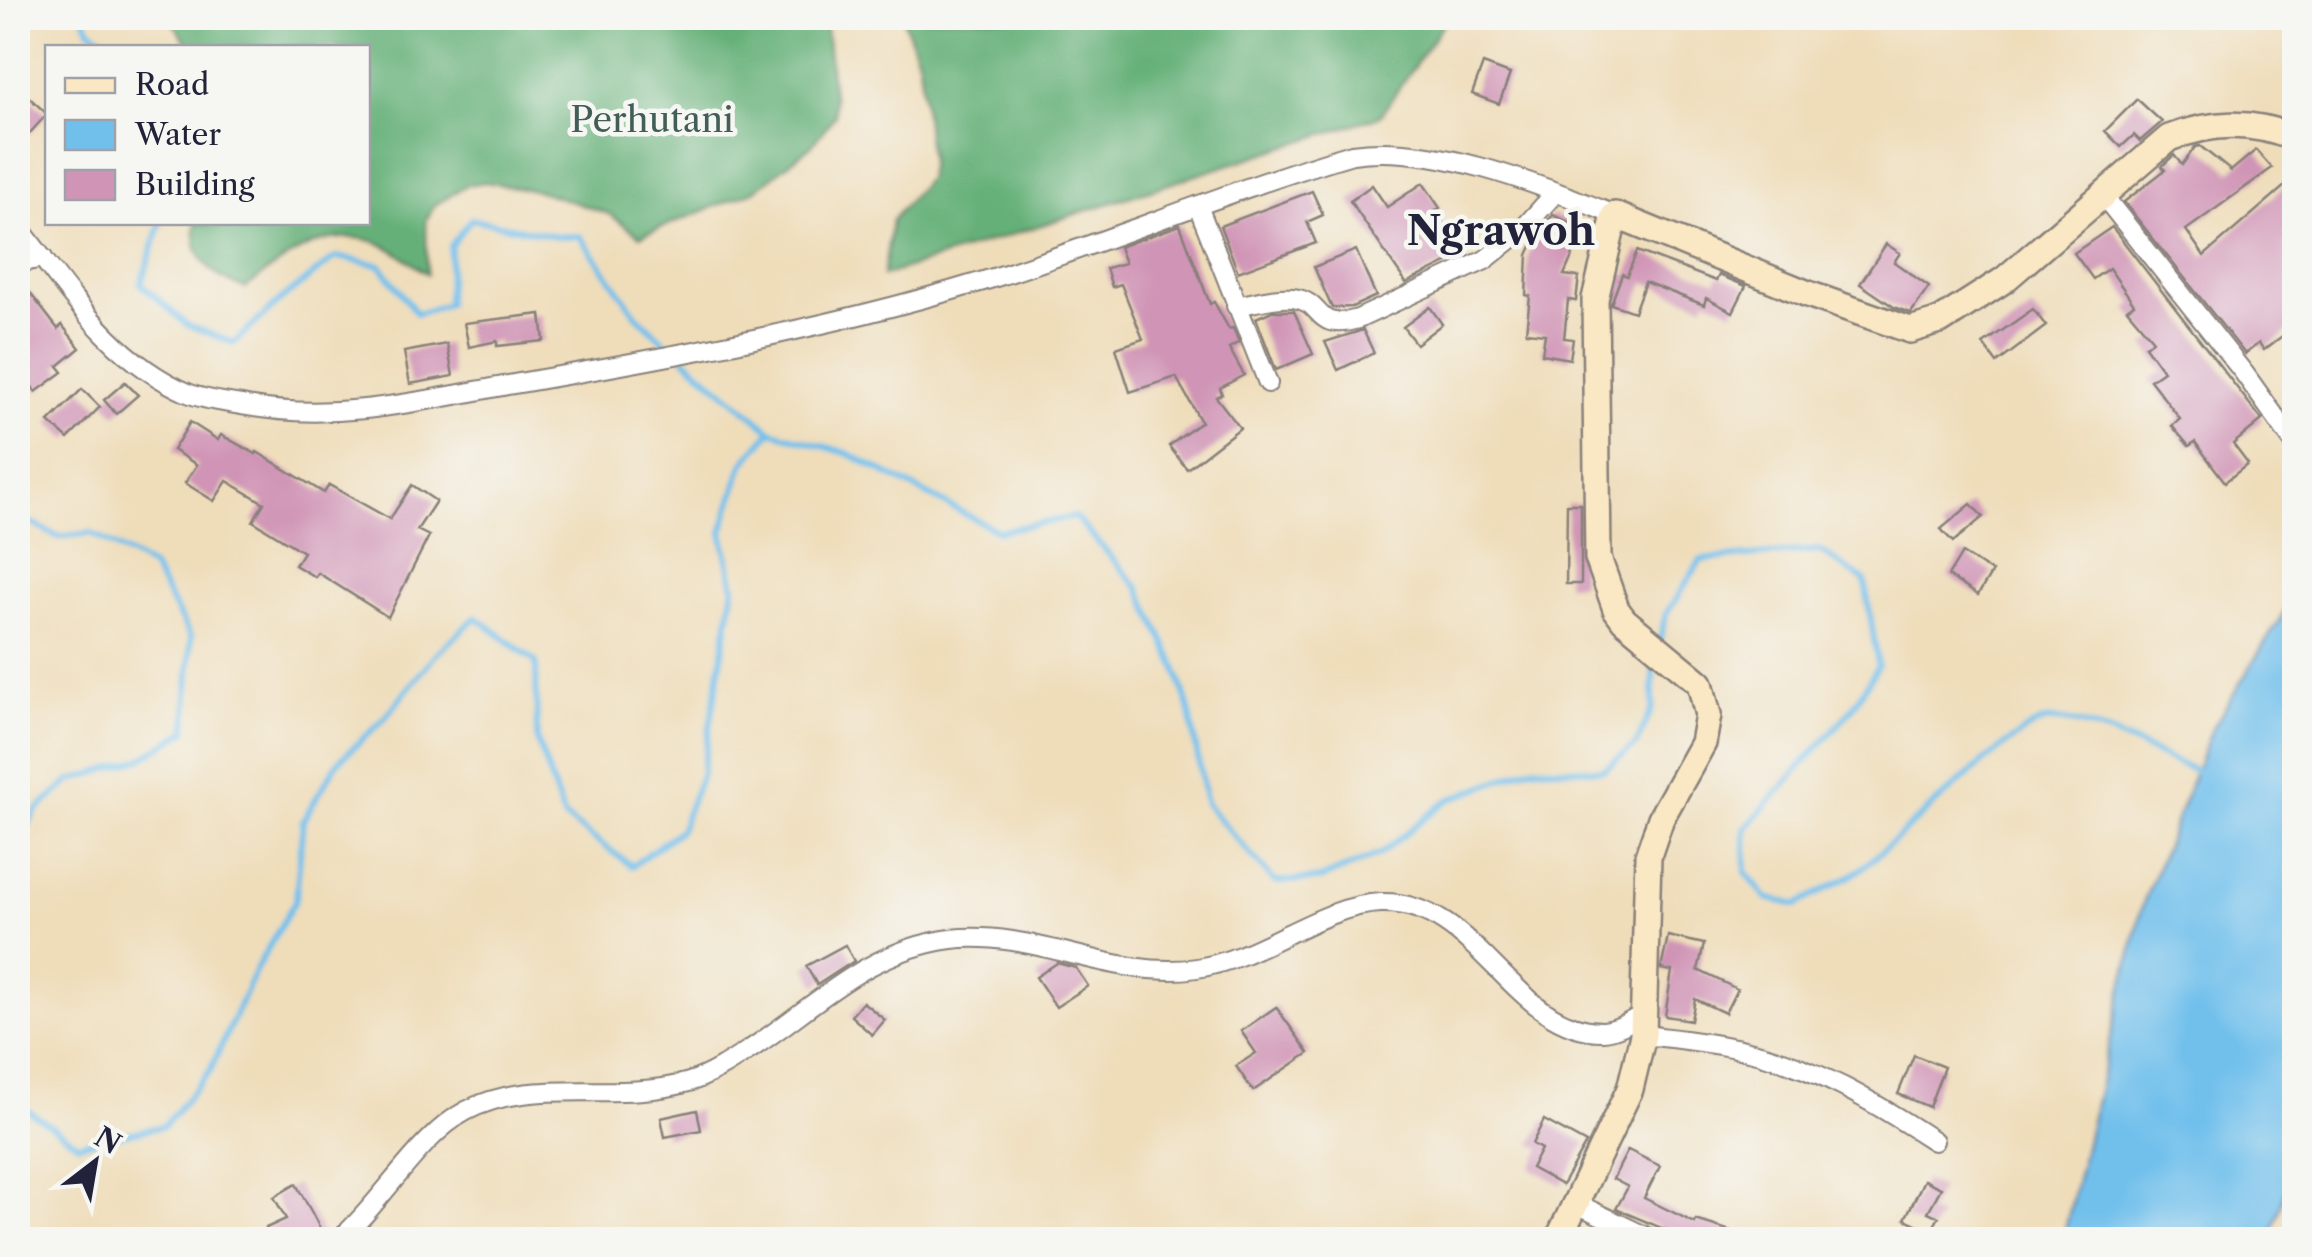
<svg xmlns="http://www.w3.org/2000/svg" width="2312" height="1257" viewBox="0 0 2312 1257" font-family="'Libre Caslon Text',serif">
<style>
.forest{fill:#65b078;stroke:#44695a;stroke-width:2.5}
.water{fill:#71c0ec;stroke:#4a7194;stroke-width:2.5}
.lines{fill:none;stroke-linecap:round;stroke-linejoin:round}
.stream{stroke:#71c0ec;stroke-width:6}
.building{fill:#d094b6}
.street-casing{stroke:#88807a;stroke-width:22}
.secondary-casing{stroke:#88807a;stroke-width:30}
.street{stroke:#fff;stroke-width:18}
.secondary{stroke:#fae7c3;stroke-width:25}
.labels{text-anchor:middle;stroke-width:9;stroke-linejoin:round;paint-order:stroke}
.park-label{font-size:35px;fill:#425e58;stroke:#f6f6f2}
.quarter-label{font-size:40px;font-weight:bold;fill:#22223b;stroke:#f6f6f2}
</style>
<rect width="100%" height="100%" fill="#f6f6f2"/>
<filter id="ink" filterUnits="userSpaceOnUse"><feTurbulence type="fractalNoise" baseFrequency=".01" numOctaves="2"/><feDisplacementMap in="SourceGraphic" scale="20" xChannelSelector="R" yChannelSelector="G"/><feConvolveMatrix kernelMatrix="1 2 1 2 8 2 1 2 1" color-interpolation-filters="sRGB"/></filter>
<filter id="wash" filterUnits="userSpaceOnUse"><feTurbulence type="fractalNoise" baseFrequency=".0048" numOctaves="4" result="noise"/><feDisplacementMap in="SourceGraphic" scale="40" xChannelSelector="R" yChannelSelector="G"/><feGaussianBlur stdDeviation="2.25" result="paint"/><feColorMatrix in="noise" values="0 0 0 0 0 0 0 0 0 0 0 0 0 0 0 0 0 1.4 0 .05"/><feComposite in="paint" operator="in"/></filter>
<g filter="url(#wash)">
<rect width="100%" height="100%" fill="#efddba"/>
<g class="forest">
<path d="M170,18H825L835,115L812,145L754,191L640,236L609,214L540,191L485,182L467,185L435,205L426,220L427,274C413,265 397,250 381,244C325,223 288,257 245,288C214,279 189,256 196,223L368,222V48L190,47Z"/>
<polygon points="903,18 1447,18 1380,116 883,276 892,220 927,179 930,160 919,63"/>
</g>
<polygon class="water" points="2294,602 2294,1166 2270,1239 2063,1239 2142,907 2212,729 2283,614"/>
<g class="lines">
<g class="stream">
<polyline points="84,18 90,29 116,48"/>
<polyline points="161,222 141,284 187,325 234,343 283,298 336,257 380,265 417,314 447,304 451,245 471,219 556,236 580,236 638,317 674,350"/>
<polyline points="684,358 771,431 847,453 998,531 1075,517 1139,588 1176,667 1190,713 1206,804 1275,882 1320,879 1380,854 1446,801 1532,767 1603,770 1636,745 1653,707 1653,670 1656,655"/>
<polyline points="18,516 58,537 91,533 152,567 191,637 186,731 141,759 70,781 36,811 18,842"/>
<path d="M1659,643L1666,614L1701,560L1819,550L1865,581L1878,666L1851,710L1745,829L1746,872L1766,898L1797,905C1817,893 1839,884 1858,871C1893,846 2018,720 2051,720C2097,720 2153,754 2196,771"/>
<polyline points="18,1104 78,1144 164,1126 210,1071 255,971 296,899 303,820 338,762 384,719 434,656 476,617 536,662 537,740 564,817 632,866 680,830 702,773 734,587 722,532 743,464 771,431"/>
</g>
</g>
<g id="blocks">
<g class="building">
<polygon points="1483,64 1510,74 1499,104 1472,94"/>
<polygon points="18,87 47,114 18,146"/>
<polygon points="2137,99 2162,122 2140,141 2134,135 2121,147 2105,131"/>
<polygon points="2200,146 2231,171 2256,150 2272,168 2186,230 2204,256 2294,178 2294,327 2264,350 2259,343 2245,354 2124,202 2165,170 2162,166 2174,155 2182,165 2195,147"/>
<polygon points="1423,183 1440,208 1434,212 1463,255 1406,283 1350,201 1372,185 1387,207"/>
<polygon points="1312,191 1323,215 1307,222 1316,243 1238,272 1220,226"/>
<polygon points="1553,215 1584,229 1564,275 1579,277 1576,301 1568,300 1564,338 1573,339 1570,359 1542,354 1545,334 1526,332 1530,296 1526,295 1528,255 1540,229"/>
<polygon points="1180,225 1210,304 1214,302 1229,329 1233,328 1239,342 1229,348 1244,375 1220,388 1222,394 1216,397 1240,428 1187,469 1169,446 1201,422 1176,377 1130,392 1116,348 1143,339 1121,284 1112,287 1106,268 1125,263 1119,247"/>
<polygon points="2112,227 2262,420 2233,444 2248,464 2225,482 2195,442 2189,446 2172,426 2180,419 2150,380 2163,371 2145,346 2153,340 2127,309 2134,304 2109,268 2093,279 2074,253"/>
<polygon points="1886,244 1900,253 1894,262 1929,287 1911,313 1894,307 1860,284"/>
<polygon points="1356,250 1376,296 1352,307 1332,308 1314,267"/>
<polygon points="1637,251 1716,281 1719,275 1746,286 1733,312 1706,298 1704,305 1645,282 1634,312 1611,304 1622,274 1627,276"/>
<polygon points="27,289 58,329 62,325 80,348 58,366 63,372 36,392 18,367 18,296"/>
<polygon points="1430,307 1442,324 1416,344 1403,327"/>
<polygon points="2033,309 2046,326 1997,363 1983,344"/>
<polygon points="1272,311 1294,311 1313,354 1276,370 1256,318"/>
<polygon points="541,314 544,341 497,346 497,341 469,347 464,323"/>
<polygon points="1363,330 1374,353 1338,370 1325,342"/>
<polygon points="447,344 453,376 410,384 404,352"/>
<polygon points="125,382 138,395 116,414 104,400"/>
<polygon points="82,389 100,407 68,439 49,422"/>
<polygon points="190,422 218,440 221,435 256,454 257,452 324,493 329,485 390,519 412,485 436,501 417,530 429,536 388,617 318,573 315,577 295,565 303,552 253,521 264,503 227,481 214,501 185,483 197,465 173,450"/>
<polygon points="1567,504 1581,504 1581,584 1566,584"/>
<polygon points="1971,504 1983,517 1953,542 1941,529"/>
<polygon points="1962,553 1992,572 1978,595 1948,576"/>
<polygon points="1668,936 1704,944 1698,970 1737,989 1725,1013 1695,999 1691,1020 1665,1016 1672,971 1661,969"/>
<polygon points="845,945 854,961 817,985 806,966"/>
<polygon points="1057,963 1076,968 1088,986 1056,1007 1036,977"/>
<polygon points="863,1002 885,1020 872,1035 851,1016"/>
<polygon points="1276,1007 1309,1053 1253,1091 1236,1066 1256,1053 1241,1031"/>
<polygon points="1914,1055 1944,1067 1929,1107 1898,1094"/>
<polygon points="697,1110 701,1130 665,1137 661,1118"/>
<polygon points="1544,1120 1586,1143 1562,1185 1531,1168 1541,1149 1532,1144"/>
<polygon points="1628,1150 1660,1166 1644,1198 1695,1223 1696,1220 1747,1236 1746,1240 1690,1240 1616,1209 1628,1187 1613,1179"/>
<polygon points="1924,1180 1941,1188 1928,1212 1939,1217 1931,1231 1905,1219"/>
<polygon points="296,1184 312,1213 326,1240 271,1240 266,1228 286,1219 274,1197"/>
</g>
</g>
</g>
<g filter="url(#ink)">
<use href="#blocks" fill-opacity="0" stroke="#88807a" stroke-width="2.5"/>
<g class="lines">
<defs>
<g id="street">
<polyline points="2102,194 2244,373 2294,443"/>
<polyline points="1198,206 1268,383"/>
<path d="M18,226C69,291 110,359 188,393C206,401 228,402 247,406C336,422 421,401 508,385C676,356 847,325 1009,273C1124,235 1236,188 1352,154C1434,142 1539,185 1615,215"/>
<polyline points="18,263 43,258"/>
<path d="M1236,306C1254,303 1275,296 1293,298C1326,302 1312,332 1358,319L1485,260L1520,232L1556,192"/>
<path d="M1643,1035C1677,1039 1711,1042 1744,1050C1813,1065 1876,1103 1934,1141"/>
<polyline points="1575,1203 1653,1240"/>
<path d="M339,1240C382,1203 420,1135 466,1111C534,1075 616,1104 689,1082C712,1075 735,1059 755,1046C820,1002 869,950 951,939C1035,929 1114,981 1197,968C1260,959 1321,905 1381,903C1478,900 1513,1032 1603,1031C1618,1030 1633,1020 1645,1013"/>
</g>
<path id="secondary" d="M1558,1240L1630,1089L1643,1035L1648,856L1661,818L1703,743L1708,715L1700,683L1624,620L1616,609L1598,558L1595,299L1615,215L1808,294L1910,330L1940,321L2004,280L2169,138C2212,122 2251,120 2294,138"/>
</defs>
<use href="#street" class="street-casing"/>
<use href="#secondary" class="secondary-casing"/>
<use href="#street" class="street"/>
<use href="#secondary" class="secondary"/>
</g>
</g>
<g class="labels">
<g class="park-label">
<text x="652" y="132">Perhutani</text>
</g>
<g class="quarter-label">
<text x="1501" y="245">Ngrawoh</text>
</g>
</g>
<rect width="2312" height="1257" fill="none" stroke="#f6f6f2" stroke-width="60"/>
<rect x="45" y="45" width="325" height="180" fill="#f6f6f2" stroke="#a1a1a9" stroke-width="2.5"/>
<rect x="65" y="78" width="50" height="15" fill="#fae7c3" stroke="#a1a1a9" stroke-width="2.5"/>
<text x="135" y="95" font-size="30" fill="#22223b">Road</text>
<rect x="65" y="120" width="50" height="30" fill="#71c0ec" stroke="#a1a1a9" stroke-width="2.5"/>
<text x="135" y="145" font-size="30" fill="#22223b">Water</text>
<rect x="65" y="170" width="50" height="30" fill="#d094b6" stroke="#a1a1a9" stroke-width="2.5"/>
<text x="135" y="195" font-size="30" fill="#22223b">Building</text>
<g transform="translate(95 1162) rotate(31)" stroke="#f6f6f2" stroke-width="8" paint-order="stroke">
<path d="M0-8L18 38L0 25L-18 38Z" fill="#22223b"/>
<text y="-15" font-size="28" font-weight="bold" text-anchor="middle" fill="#22223b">N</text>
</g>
</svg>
